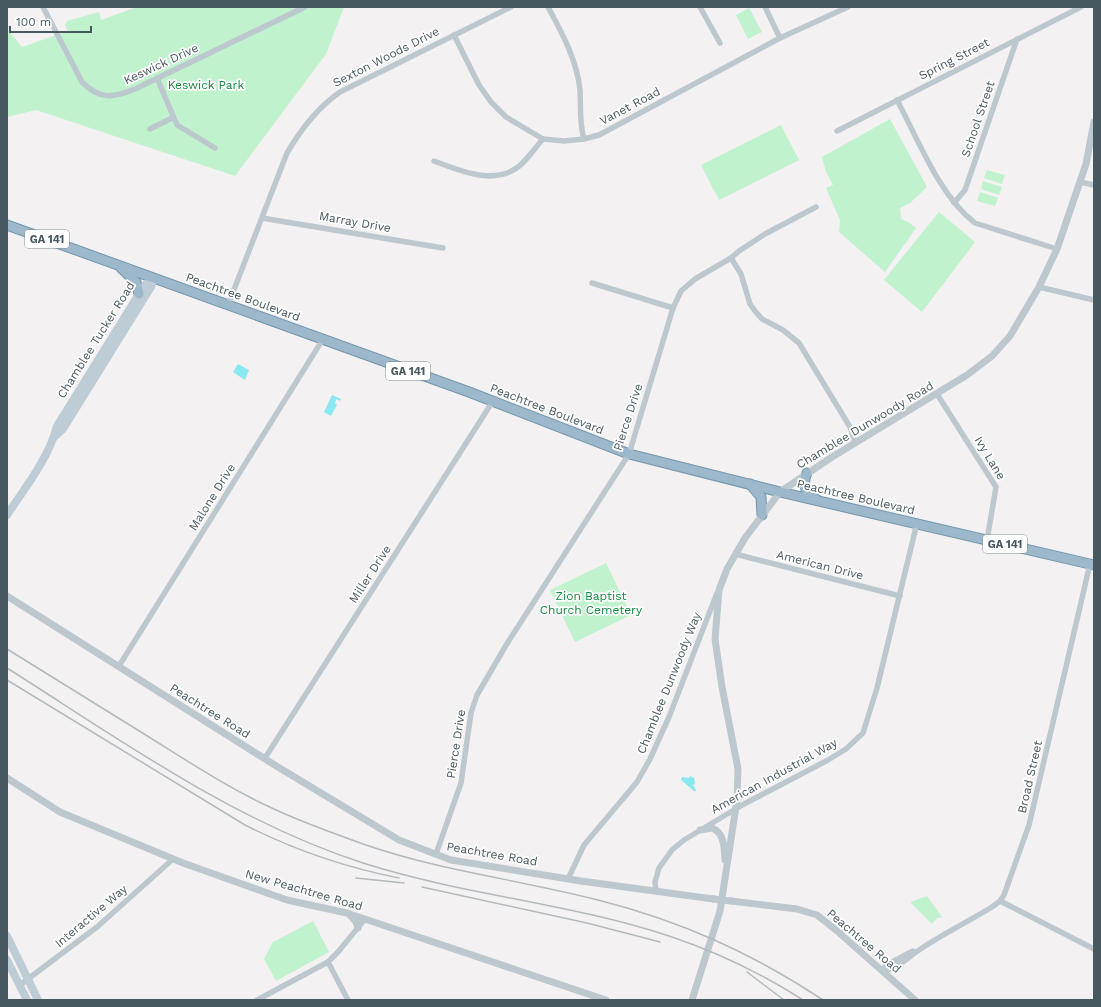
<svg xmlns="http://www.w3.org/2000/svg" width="1101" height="1007" viewBox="0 0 1101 1007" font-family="'Work Sans',sans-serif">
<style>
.green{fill:#bff2cd}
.water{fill:#8ae8f1}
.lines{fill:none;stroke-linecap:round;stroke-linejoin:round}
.trunk-casing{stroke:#7296ae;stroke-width:11}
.minor{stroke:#bcc8ce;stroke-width:5.5}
.tertiary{stroke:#bcc8ce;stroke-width:7}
.secondary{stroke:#beccd6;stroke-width:8}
.trunk{stroke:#9cb8ca;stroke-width:9}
.rail{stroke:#b3b8bc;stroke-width:1.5}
.tertiary-bridge{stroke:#bcc8ce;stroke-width:7}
.labels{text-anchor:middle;stroke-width:3.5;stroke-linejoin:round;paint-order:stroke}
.shield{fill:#fff;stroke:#7f8a90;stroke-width:1}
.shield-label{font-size:11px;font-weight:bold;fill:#485860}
.street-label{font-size:12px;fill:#485860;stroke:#fff}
.park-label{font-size:12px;fill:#13883f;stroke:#fff}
</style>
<rect width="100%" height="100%" fill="#f4f1f2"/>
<g class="green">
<polygon points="137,7 344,7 326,54 235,176 36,110 7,117 7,29 22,47 68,31 65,25 67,21 99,12 101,20"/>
<polygon points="749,8 762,32 748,39 736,15"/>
<polygon points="890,119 927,187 910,203 900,208 901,219 908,222 916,228 885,272 839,232 840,220 826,188 833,185 826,172 822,157"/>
<polygon points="781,125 799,160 719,200 701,165"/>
<polygon points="987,170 1005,175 1002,184 984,178"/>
<polygon points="983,181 1002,187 999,195 981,189"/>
<polygon points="980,192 998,198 995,206 977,201"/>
<polygon points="939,212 975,242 922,312 884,280"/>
<polygon points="606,563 631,615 575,642 550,590"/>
<polygon points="927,896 942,917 937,918 932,924 910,902"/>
<polygon points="313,921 329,952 276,981 264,959 273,942"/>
</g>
<g class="water">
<polygon points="238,364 249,370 245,380 233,372"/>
<polygon points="332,395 341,399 340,401 336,399 335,403 337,405 331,416 324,412"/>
<polygon points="690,776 694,778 695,784 693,785 696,790 695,792 681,780 682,777 689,778"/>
</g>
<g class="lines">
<defs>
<g id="trunk">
<polyline points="7,225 469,392 629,454 780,492 1094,565"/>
<polyline points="121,268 136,282 139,294"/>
<path d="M807,473C802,483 805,494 816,499"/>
<polyline points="750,484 761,497 762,515"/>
</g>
</defs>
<use href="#trunk" class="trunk-casing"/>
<g class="minor">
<path d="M43,7L82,82C100,100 113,98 135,89L305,7"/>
<path d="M548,7C562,33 577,60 580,90C581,106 579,123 584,139"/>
<polyline points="700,7 720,43"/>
<polyline points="765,7 780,38"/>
<polyline points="454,35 479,85 491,102 506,117 543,139 564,141 584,139 599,135 780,38 848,7"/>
<polyline points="157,78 177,125 215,148"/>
<path d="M897,100C918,139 940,197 975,223L1057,249"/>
<polyline points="150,129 172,118"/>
<polyline points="837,131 1081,7"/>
<path d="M434,161C459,170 493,186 518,167C527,160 535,148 543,139"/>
<polyline points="1080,182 1094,185"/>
<polyline points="954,203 965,190 1017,39"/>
<polyline points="262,218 443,248"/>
<polyline points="731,258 741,274 750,304 755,311 762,319 783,330 799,343 850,427 855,442"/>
<polyline points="592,283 673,308"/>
<polyline points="1039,287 1094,300"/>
<path d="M228,305L287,153C301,129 317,108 340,92L511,7"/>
<polyline points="937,394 996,487 987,540"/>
<polyline points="735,554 900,596"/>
<polyline points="119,666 323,339"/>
<polyline points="265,758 493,401"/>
<polyline points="436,854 461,783 471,713 477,695 508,642 629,454 673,308 681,291 695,279 731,258 739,251 765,234 816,207"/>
<polyline points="568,879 584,845 637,782 650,759 669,717 717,593"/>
<polyline points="656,892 655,882 659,868 672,850 684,840 744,804 828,760 846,749 863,733 877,688 917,523"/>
<polyline points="1000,901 1094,949"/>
<polyline points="328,962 348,1000"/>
<path d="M882,971C898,969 909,956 922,948C945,933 969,921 992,907L1000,901L1004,895L1029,825L1090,564"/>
<polyline points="882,971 886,965 913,951"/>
<polyline points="20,985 97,927 173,859"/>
<polyline points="257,1000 328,962 338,952 365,919"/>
</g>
<g class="tertiary">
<polyline points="7,596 273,764 399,840 451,860 581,881 713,899"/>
<polyline points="7,778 60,812 183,863 287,900 347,913 606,1000"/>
<path d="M700,830L712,828C725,833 724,849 725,860"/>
<polyline points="731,901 797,909 817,915 836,930 915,1000"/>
<polyline points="349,914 356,922 358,928"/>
<polyline points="692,1000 720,911 737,800 738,769 722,687 715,639 719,590 727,569 745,538 780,492 832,457 967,375 992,356 1010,336 1039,287 1057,249 1086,164 1094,122"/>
</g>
<g class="secondary">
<polyline points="54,437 63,429 151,287 154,278"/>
<path d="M7,515C25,488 49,458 57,426L139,294L146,284L154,278"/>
<polyline points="7,936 38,1000"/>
<polyline points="7,960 27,1000"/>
</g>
<use href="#trunk" class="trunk"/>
<g class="rail">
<path d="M7,649C54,678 102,708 149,737C189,762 230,789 274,809C304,823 335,834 366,845C441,871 521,880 598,900C681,921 752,953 823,1000"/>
<path d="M7,668C121,740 233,821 363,863C463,895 569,903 669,936C717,952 761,973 803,1000"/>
<path d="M7,680L245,825C294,850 344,867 399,878"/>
<polyline points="356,878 404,883"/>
<polyline points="422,887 587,923 660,942"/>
<polyline points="747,972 784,1000"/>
</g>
<polyline class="tertiary-bridge" points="713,899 731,901"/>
</g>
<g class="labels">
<g class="shield">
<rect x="25" y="230" width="44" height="18" rx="3"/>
<rect x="386" y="362" width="44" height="18" rx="3"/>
<rect x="983" y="535" width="44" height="18" rx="3"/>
</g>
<g class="shield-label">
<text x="47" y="243">GA 141</text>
<text x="408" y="375">GA 141</text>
<text x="1005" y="548">GA 141</text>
</g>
<g class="street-label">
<text transform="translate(386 57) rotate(-27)" y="4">Sexton Woods Drive</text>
<text transform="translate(954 59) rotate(-27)" y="4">Spring Street</text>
<text transform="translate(161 64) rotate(-25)" y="4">Keswick Drive</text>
<text transform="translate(630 106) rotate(-28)" y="4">Vanet Road</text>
<text transform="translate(978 119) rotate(-71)" y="4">School Street</text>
<text transform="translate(355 222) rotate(10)" y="4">Marray Drive</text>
<text transform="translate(243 297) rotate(20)" y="4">Peachtree Boulevard</text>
<text transform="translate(96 340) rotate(-58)" y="4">Chamblee Tucker Road</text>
<text transform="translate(547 409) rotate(21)" y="4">Peachtree Boulevard</text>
<text transform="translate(628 417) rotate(-72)" y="4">Pierce Drive</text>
<text transform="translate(865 425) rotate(-31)" y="4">Chamblee Dunwoody Road</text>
<text transform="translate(990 458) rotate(59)" y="4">Ivy Lane</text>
<text transform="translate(212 497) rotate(-58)" y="4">Malone Drive</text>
<text transform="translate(856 497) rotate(13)" y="4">Peachtree Boulevard</text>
<text transform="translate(820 565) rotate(14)" y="4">American Drive</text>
<text transform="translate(370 574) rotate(-57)" y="4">Miller Drive</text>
<text transform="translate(669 683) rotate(-68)" y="4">Chamblee Dunwoody Way</text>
<text transform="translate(210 711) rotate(32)" y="4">Peachtree Road</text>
<text transform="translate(456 744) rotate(-81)" y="4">Pierce Drive</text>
<text transform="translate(774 776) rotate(-29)" y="4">American Industrial Way</text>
<text transform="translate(1030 777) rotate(-77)" y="4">Broad Street</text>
<text transform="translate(492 854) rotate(10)" y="4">Peachtree Road</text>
<text transform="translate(304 890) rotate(16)" y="4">New Peachtree Road</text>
<text transform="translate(91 916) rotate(-40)" y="4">Interactive Way</text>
<text transform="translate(864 941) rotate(40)" y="4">Peachtree Road</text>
</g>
<g class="park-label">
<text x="206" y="89">Keswick Park</text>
<text x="591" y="600">Zion Baptist<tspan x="591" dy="14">Church Cemetery</tspan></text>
</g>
</g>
<rect width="1101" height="1007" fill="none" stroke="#485860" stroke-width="16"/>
<path d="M10 26v6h81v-6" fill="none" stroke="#485860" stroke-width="2"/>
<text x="16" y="26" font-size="12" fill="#485860" stroke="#ffffff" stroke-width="3" paint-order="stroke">100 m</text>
</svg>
